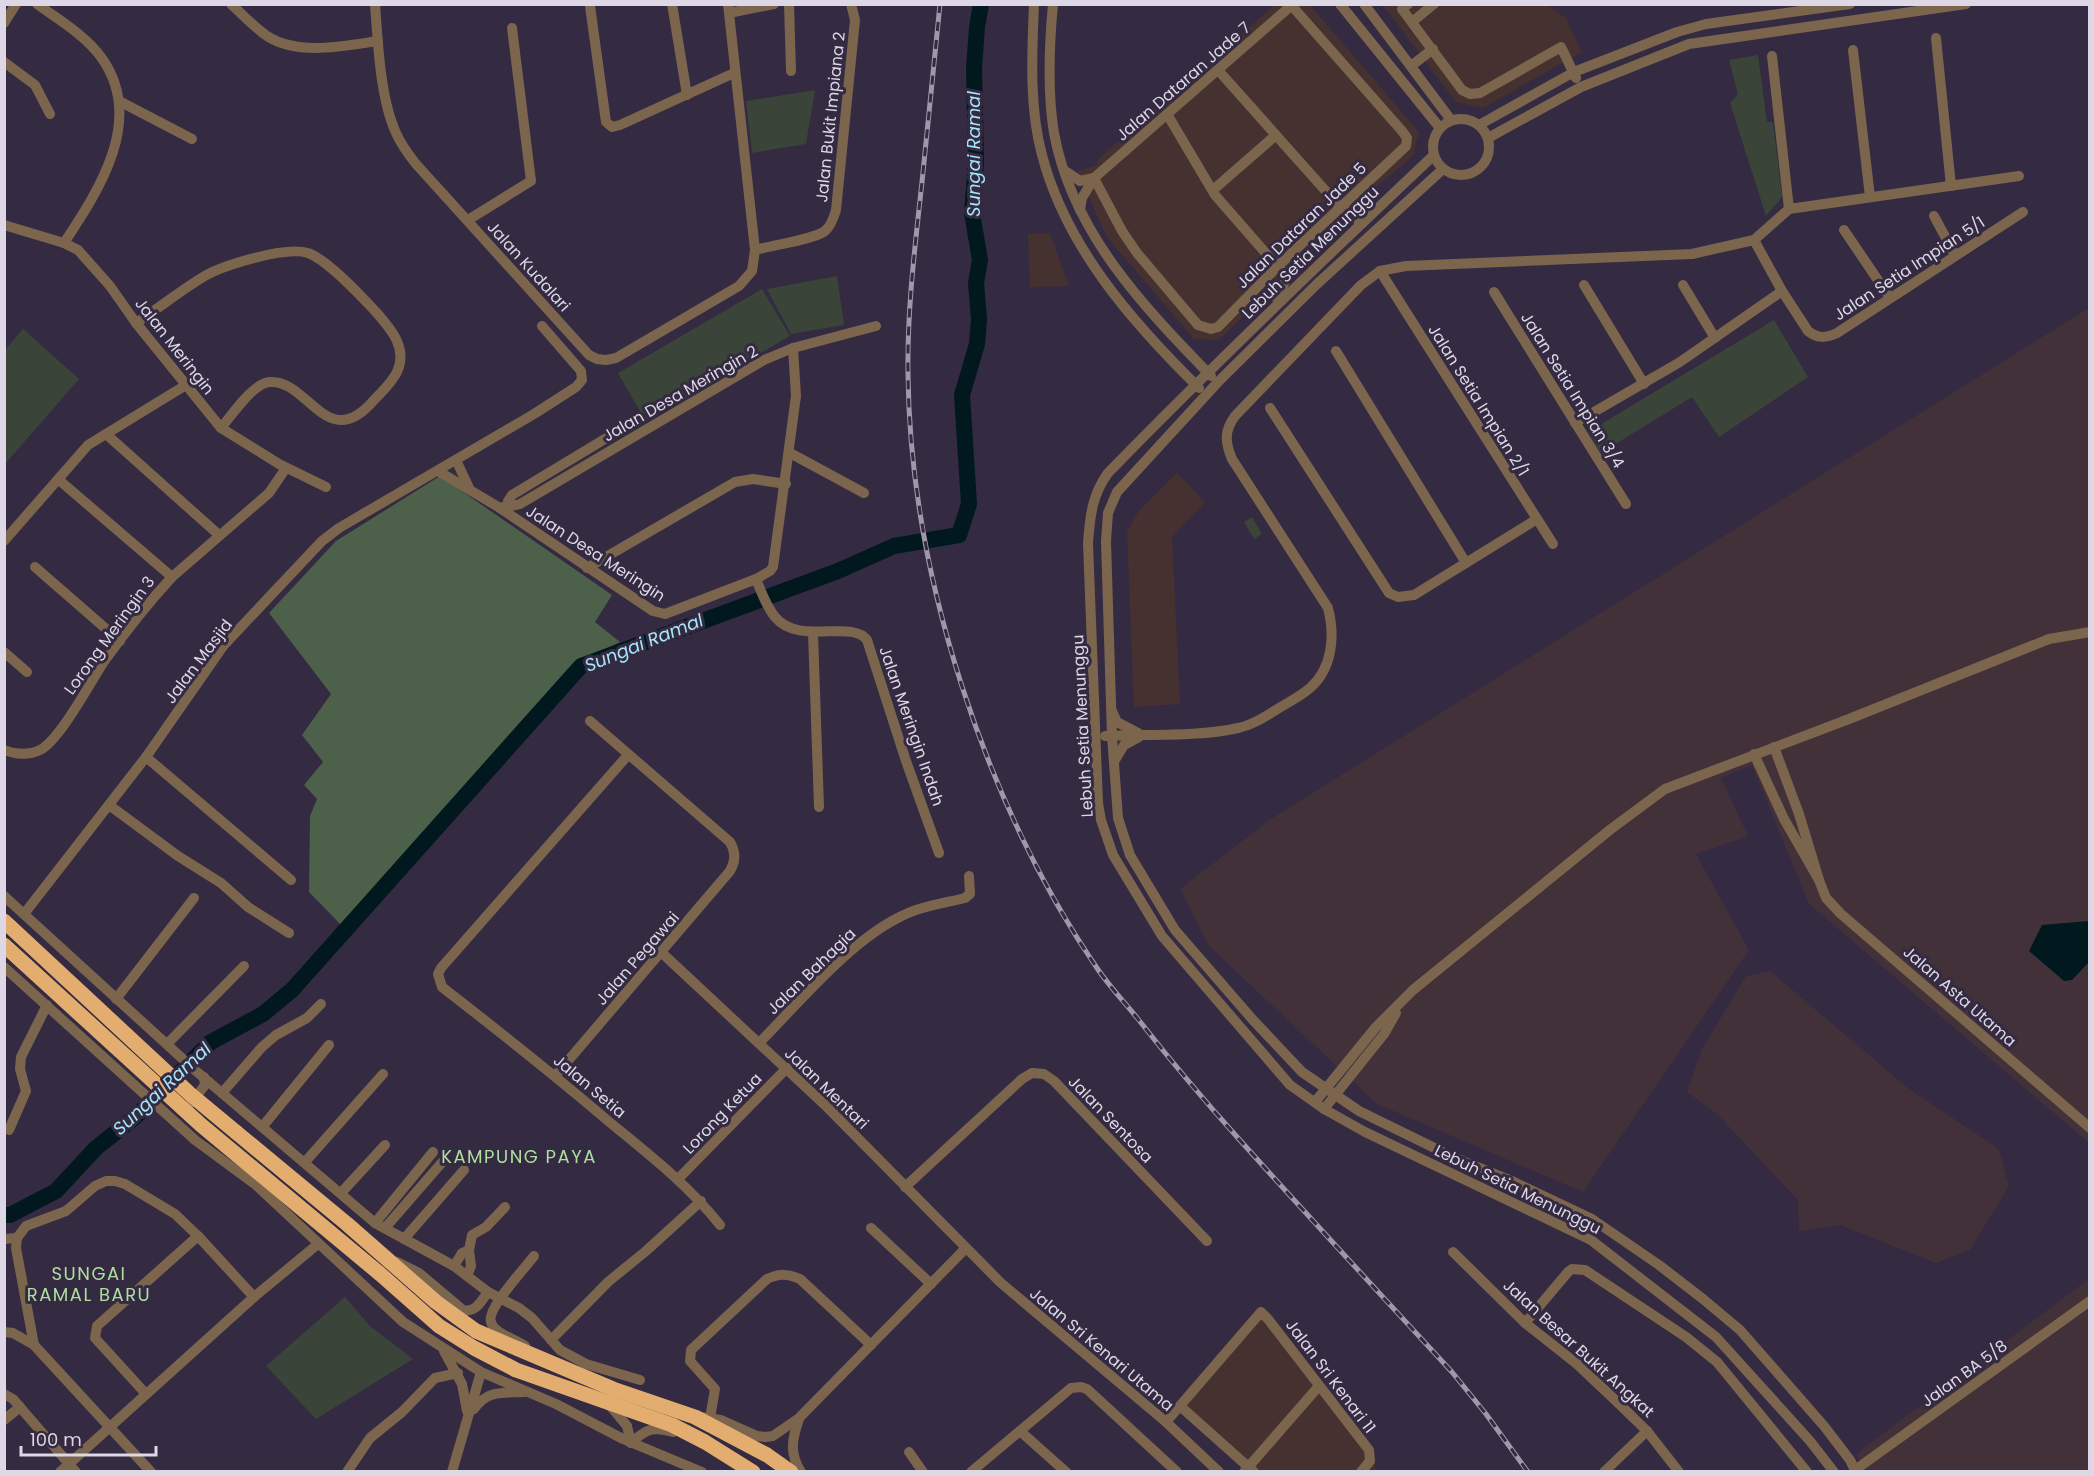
<svg xmlns="http://www.w3.org/2000/svg" width="2094" height="1476" viewBox="0 0 2094 1476" font-family="Poppins,sans-serif">
<style>
.commercial{fill:#463131}
.industrial{fill:#43313a}
.green{fill:#3a4438}
.forest{fill:#4d604a}
.water{fill:#01181e}
.lines{fill:none;stroke-linecap:round;stroke-linejoin:round}
.river{stroke:#01181e;stroke-width:16}
.minor{stroke:#7b654d;stroke-width:10}
.highway{stroke:#e2ad6f;stroke-width:15}
.rail-casing{stroke:#9f98aa;stroke-width:5}
.rail{stroke:#342a41;stroke-width:3;stroke-dasharray:9;stroke-linecap:butt}
.highway-bridge{stroke:#e2ad6f;stroke-width:15}
.labels{text-anchor:middle;stroke-width:6;stroke-linejoin:round;paint-order:stroke}
.street-label{font-size:16px;fill:#ddd7e6;stroke:#342a41}
.water-label{font-size:18px;font-style:italic;fill:#a5e6fa;stroke:#342a41}
.neighbourhood-label{font-size:18px;letter-spacing:1.5px;fill:#aedf9f;stroke:#342a41}
</style>
<rect width="100%" height="100%" fill="#342a41"/>
<g class="commercial">
<polygon points="1275,5 1310,5 1419,132 1413,156 1357,203 1219,340 1194,339 1106,236 1078,171 1097,165 1098,159"/>
<polygon points="1383,5 1547,5 1566,18 1582,52 1483,108 1456,102"/>
<polygon points="1050,233 1069,286 1030,287 1028,234"/>
<polygon points="1177,473 1205,502 1172,537 1180,704 1134,707 1127,532 1138,512"/>
<polygon points="1262,1317 1367,1453 1377,1471 1259,1471 1185,1406"/>
</g>
<g class="industrial">
<polygon points="2089,308 2089,1143 1809,904 1752,765 1721,778 1748,836 1696,854 1749,950 1583,1192 1377,1104 1209,946 1180,889 1268,821"/>
<polygon points="1770,971 1908,1088 1999,1149 2009,1186 1970,1250 1936,1263 1840,1225 1799,1231 1798,1200 1717,1114 1687,1092 1702,1049 1746,976"/>
<polygon points="2089,1279 2089,1471 1864,1471 1856,1454"/>
</g>
<g class="green">
<polygon points="1758,55 1767,122 1773,122 1782,197 1766,216 1730,103 1738,94 1729,60"/>
<polygon points="815,90 806,144 752,153 746,101"/>
<polygon points="837,276 844,325 791,334 767,289"/>
<polygon points="762,289 790,336 645,420 618,373"/>
<polygon points="1774,320 1808,377 1719,437 1692,397 1601,453 1588,432"/>
<polygon points="23,329 79,379 5,464 5,350"/>
<polygon points="1252,517 1262,534 1254,539 1244,522"/>
<polygon points="345,1297 370,1326 413,1359 316,1419 266,1366"/>
</g>
<polygon class="forest" points="440,476 612,595 595,622 620,642 574,664 341,925 309,892 310,816 317,799 304,785 323,762 302,735 331,694 269,613 336,541"/>
<polygon class="water" points="2089,921 2089,962 2072,980 2064,981 2029,951 2042,925"/>
<g class="lines">
<polyline class="river" points="4,1215 10,1215 56,1191 96,1148 135,1117 211,1042 263,1014 292,990 581,666 838,571 894,546 959,535 969,504 962,395 977,344 979,319 976,283 980,260 972,213 976,162 974,69 977,27 981,4"/>
<g class="minor">
<path d="M37,4C59,20 85,35 101,57C146,119 99,190 64,243"/>
<path d="M231,4C243,15 254,27 267,36C298,56 344,46 378,41"/>
<path d="M375,4C378,43 380,98 396,133C401,144 408,154 416,164L589,355L597,359L606,360L616,358L739,286L752,271L755,250L728,4"/>
<polyline points="672,4 687,95"/>
<polyline points="789,4 791,71"/>
<path d="M1034,4C1032,54 1029,107 1042,155C1066,247 1132,322 1199,388"/>
<path d="M1053,4C1049,47 1047,91 1054,133C1072,232 1143,306 1211,376"/>
<polyline points="1340,4 1440,128"/>
<polyline points="1364,4 1451,120"/>
<polyline points="1408,4 1402,9 1462,90 1470,94 1480,93 1561,47 1576,78"/>
<polyline points="590,6 606,122 612,127 620,125 734,73"/>
<polyline points="729,13 774,4"/>
<polyline points="1412,22 1434,4"/>
<polyline points="4,23 16,4"/>
<polyline points="1936,38 1951,186"/>
<polyline points="1853,50 1870,197"/>
<polyline points="1772,56 1789,209"/>
<polyline points="4,62 35,85 50,114"/>
<polyline points="1411,66 1433,49"/>
<polyline points="1218,70 1340,207 1362,223"/>
<polyline points="119,101 192,139"/>
<polyline points="1167,114 1215,195 1284,274 1285,282 1277,299"/>
<circle cx="1461" cy="147" r="28"/>
<polyline points="1479,125 1574,72 1677,32 1706,24 1850,4"/>
<polyline points="1488,138 1581,87 1689,44 1966,4"/>
<path d="M1434,155C1324,259 1214,364 1108,473C1092,495 1090,516 1088,543L1098,803L1101,820L1113,855L1162,936L1290,1085L1324,1109L1365,1132L1591,1240L1716,1337L1810,1441L1834,1472"/>
<polyline points="1443,169 1317,284 1218,382 1117,492 1108,513 1106,541 1112,736 1118,818 1130,855 1175,930 1253,1020 1302,1072 1359,1111 1455,1158 1514,1182 1592,1219 1659,1265 1703,1299 1740,1330 1824,1426 1850,1460 1856,1472"/>
<polyline points="1065,171 1080,181 1094,178"/>
<polyline points="1094,178 1122,231 1137,253 1198,325 1211,329 1218,327 1278,266 1406,146 1407,138 1402,131 1292,6"/>
<polyline points="1213,190 1276,135"/>
<polyline points="1080,210 1082,198 1094,178 1293,4"/>
<polyline points="1934,216 1955,255"/>
<polyline points="468,220 531,181 512,28"/>
<polyline points="4,225 64,243 78,250 110,286 136,323 221,428 279,464 326,487"/>
<polyline points="1844,230 1890,298"/>
<path d="M1754,240L1782,291L1808,331C1818,339 1826,338 1837,333L2023,212"/>
<path d="M755,250C770,246 815,239 825,231C831,226 834,217 836,210L855,20L851,4"/>
<polyline points="1380,271 1553,544"/>
<polyline points="1584,285 1644,384"/>
<polyline points="1683,285 1715,338"/>
<polyline points="1494,292 1626,504"/>
<path d="M136,323C159,308 180,291 203,277C223,265 286,246 308,253C328,260 361,296 376,312C391,329 408,348 397,372C392,382 382,392 374,400C327,455 308,379 270,382C253,383 232,415 221,428"/>
<polyline points="1336,351 1466,563"/>
<polyline points="1270,408 1389,593 1398,597 1414,595 1537,519"/>
<polyline points="1575,423 1680,362 1782,291"/>
<polyline points="106,434 219,535"/>
<polyline points="790,453 864,493"/>
<polyline points="456,460 470,490"/>
<polyline points="438,471 500,508 653,611 665,614 756,579 770,571 773,567 796,396 793,348"/>
<polyline points="59,480 172,577"/>
<polyline points="509,505 508,501 512,495 638,419"/>
<polyline points="500,508 509,505 512,506 520,504 764,360 793,348 876,326"/>
<polyline points="4,541 88,445 186,385"/>
<polyline points="35,567 120,641"/>
<polyline points="587,568 735,482 753,479 786,484"/>
<path d="M756,579C761,591 766,606 775,617C799,646 852,619 867,640L906,761L939,853"/>
<polyline points="813,633 819,807"/>
<polyline points="4,652 27,672"/>
<polyline points="1112,711 1117,722 1138,733"/>
<path d="M1105,736C1147,734 1198,737 1238,728C1253,725 1266,716 1279,708C1289,702 1301,696 1310,688C1333,668 1335,635 1328,608L1232,459C1225,442 1224,431 1235,416L1361,285L1380,271L1406,266L1692,254L1754,240L1789,209L2019,176"/>
<path d="M4,750C16,755 30,755 40,750C60,740 91,681 105,660C126,631 148,603 172,577L269,493L286,468"/>
<polyline points="1754,754 1784,819 1819,880 1799,814 1774,747"/>
<path d="M628,755L441,968L438,974L442,987C500,1032 557,1077 613,1125C651,1156 689,1186 720,1225"/>
<polyline points="146,757 291,880"/>
<polyline points="1115,760 1124,745 1139,737"/>
<polyline points="109,805 178,856 221,883 248,907 289,933"/>
<polyline points="1819,880 1826,898 1841,914 2090,1128"/>
<polyline points="4,896 196,1071 375,1223 454,1266 488,1292 519,1308 532,1318 560,1350 586,1364 640,1380"/>
<polyline points="24,914 146,757 224,645 322,541 339,528 534,414 576,387 582,380 581,371 542,326"/>
<polyline points="662,953 825,1105 1001,1283 1166,1422 1219,1472"/>
<polyline points="4,967 195,1140 256,1185 403,1322 481,1372 556,1404 623,1439 702,1472"/>
<polyline points="116,999 194,898"/>
<path d="M759,1043C802,1000 858,930 916,910C931,905 949,902 965,898L970,894L969,876"/>
<polyline points="167,1044 244,966"/>
<path d="M555,1076L730,871C736,861 736,852 730,842L590,721"/>
<polyline points="222,1093 262,1047 276,1035 307,1018 321,1004"/>
<polyline points="1315,1102 1376,1027 1413,990 1611,829 1665,789 1849,719 2049,639 2090,632"/>
<polyline points="191,1103 205,1085 204,1077"/>
<polyline points="1324,1109 1384,1034 1396,1013"/>
<polyline points="263,1126 329,1045"/>
<polyline points="9,1130 26,1091 20,1069 21,1057 47,1005"/>
<polyline points="305,1162 383,1074"/>
<polyline points="678,1179 787,1068"/>
<polyline points="905,1187 1022,1079 1032,1073 1044,1074 1054,1081 1207,1241"/>
<polyline points="341,1193 385,1145"/>
<polyline points="375,1223 433,1152"/>
<polyline points="385,1228 445,1159"/>
<polyline points="871,1228 931,1284"/>
<polyline points="4,1239 17,1238"/>
<polyline points="404,1239 464,1170"/>
<polyline points="1453,1252 1525,1323 1577,1364 1613,1398 1647,1431 1679,1472"/>
<path d="M397,1262L419,1273L463,1310C476,1313 481,1301 488,1292"/>
<polyline points="454,1266 462,1253 469,1250 472,1235 486,1227 505,1207"/>
<polyline points="467,1276 471,1266 469,1250"/>
<polyline points="1525,1323 1568,1272 1572,1269 1585,1270 1686,1337 1717,1362 1807,1472"/>
<polyline points="4,1332 13,1333 34,1345 151,1472"/>
<polyline points="551,1340 608,1282 646,1251 701,1201"/>
<polyline points="34,1345 16,1248 17,1238 26,1226 66,1211 95,1186 106,1181 115,1181 125,1184 175,1214 198,1236 254,1297"/>
<path d="M525,1346C516,1339 494,1334 491,1322C486,1309 526,1267 534,1256"/>
<polyline points="444,1351 462,1384 467,1411"/>
<polyline points="4,1394 13,1399 76,1472"/>
<polyline points="146,1394 95,1338 97,1326 198,1236"/>
<polyline points="608,1403 627,1426 631,1443"/>
<polyline points="1180,1406 1254,1472"/>
<path d="M474,1409C487,1390 502,1393 524,1392"/>
<polyline points="701,1417 721,1420 757,1436 765,1437 773,1436 799,1418 965,1249"/>
<path d="M710,1418L715,1389L690,1361L691,1350L767,1279C780,1273 788,1274 800,1279L871,1345"/>
<path d="M799,1419C792,1439 789,1453 801,1472"/>
<polyline points="4,1420 20,1407"/>
<polyline points="1166,1422 1261,1312 1268,1319 1369,1450 1370,1461 1361,1472"/>
<polyline points="1020,1431 1066,1472"/>
<path d="M631,1443C646,1429 653,1426 673,1432"/>
<polyline points="909,1452 923,1472"/>
<polyline points="1855,1470 2090,1301"/>
<polyline points="60,1472 254,1297 318,1244"/>
<polyline points="347,1472 370,1438 402,1412 435,1378 458,1373"/>
<polyline points="452,1472 481,1372"/>
<polyline points="971,1472 1071,1388 1081,1387 1087,1389 1177,1472"/>
<polyline points="1244,1472 1319,1386"/>
<polyline points="1604,1472 1647,1431"/>
</g>
<g class="highway">
<polyline points="237,1133 347,1224 436,1302 476,1331 613,1389 695,1417 767,1455 791,1472"/>
<polyline points="379,1273 439,1326 474,1348 516,1370 672,1425 705,1442 753,1472"/>
</g>
<defs>
<path id="rail" d="M940,4C934,64 928,123 922,182C915,246 907,310 908,374C910,574 986,807 1099,971C1111,988 1125,1003 1138,1019C1170,1060 1203,1099 1238,1138C1308,1216 1380,1294 1452,1372L1486,1414L1528,1472"/>
</defs>
<use href="#rail" class="rail-casing"/>
<use href="#rail" class="rail"/>
<g class="highway-bridge">
<polyline points="4,921 190,1094 237,1133"/>
<polyline points="4,945 201,1125 379,1273"/>
</g>
</g>
<g class="labels">
<g class="street-label">
<text transform="translate(1183 81) rotate(-41)" y="6">Jalan Dataran Jade 7</text>
<text transform="translate(830 117) rotate(-84)" y="6">Jalan Bukit Impiana 2</text>
<text transform="translate(1301 225) rotate(-44)" y="6">Jalan Dataran Jade 5</text>
<text transform="translate(1310 252) rotate(-44)" y="6">Lebuh Setia Menunggu</text>
<text transform="translate(529 266) rotate(48)" y="6">Jalan Kudalari</text>
<text transform="translate(1909 268) rotate(-33)" y="6">Jalan Setia Impian 5/1</text>
<text transform="translate(175 346) rotate(52)" y="6">Jalan Meringin</text>
<text transform="translate(1573 390) rotate(58)" y="6">Jalan Setia Impian 3/4</text>
<text transform="translate(680 393) rotate(-30)" y="6">Jalan Desa Meringin 2</text>
<text transform="translate(1479 400) rotate(58)" y="6">Jalan Setia Impian 2/1</text>
<text transform="translate(596 553) rotate(33)" y="6">Jalan Desa Meringin</text>
<text transform="translate(109 635) rotate(-54)" y="6">Lorong Meringin 3</text>
<text transform="translate(198 661) rotate(-53)" y="6">Jalan Masjid</text>
<text transform="translate(912 726) rotate(71)" y="6">Jalan Meringin Indah</text>
<text transform="translate(1082 726) rotate(-93)" y="6">Lebuh Setia Menunggu</text>
<text transform="translate(637 958) rotate(-49)" y="6">Jalan Pegawai</text>
<text transform="translate(811 971) rotate(-44)" y="6">Jalan Bahagia</text>
<text transform="translate(1960 996) rotate(41)" y="6">Jalan Asta Utama</text>
<text transform="translate(590 1086) rotate(40)" y="6">Jalan Setia</text>
<text transform="translate(827 1088) rotate(44)" y="6">Jalan Mentari</text>
<text transform="translate(722 1113) rotate(-46)" y="6">Lorong Ketua</text>
<text transform="translate(1111 1119) rotate(46)" y="6">Jalan Sentosa</text>
<text transform="translate(1518 1189) rotate(26)" y="6">Lebuh Setia Menunggu</text>
<text transform="translate(1579 1348) rotate(42)" y="6">Jalan Besar Bukit Angkat</text>
<text transform="translate(1102 1349) rotate(40)" y="6">Jalan Sri Kenari Utama</text>
<text transform="translate(1964 1373) rotate(-36)" y="6">Jalan BA 5/8</text>
<text transform="translate(1331 1376) rotate(53)" y="6">Jalan Sri Kenari 11</text>
</g>
<g class="water-label">
<text transform="translate(974 154) rotate(-90)" y="6">Sungai Ramal</text>
<text transform="translate(644 643) rotate(-22)" y="6">Sungai Ramal</text>
<text transform="translate(162 1089) rotate(-43)" y="6">Sungai Ramal</text>
</g>
<g class="neighbourhood-label">
<text x="519" y="1163">KAMPUNG PAYA</text>
<text x="89" y="1280">SUNGAI<tspan x="89" dy="21">RAMAL BARU</tspan></text>
</g>
</g>
<rect width="2094" height="1476" fill="none" stroke="#ddd7e6" stroke-width="12"/>
<path d="M21 1446v9h135v-9" fill="none" stroke="#ddd7e6" stroke-width="3"/>
<text x="30" y="1446" font-size="18" fill="#ddd7e6" stroke="#342a41" stroke-width="4.5" paint-order="stroke">100 m</text>
</svg>
